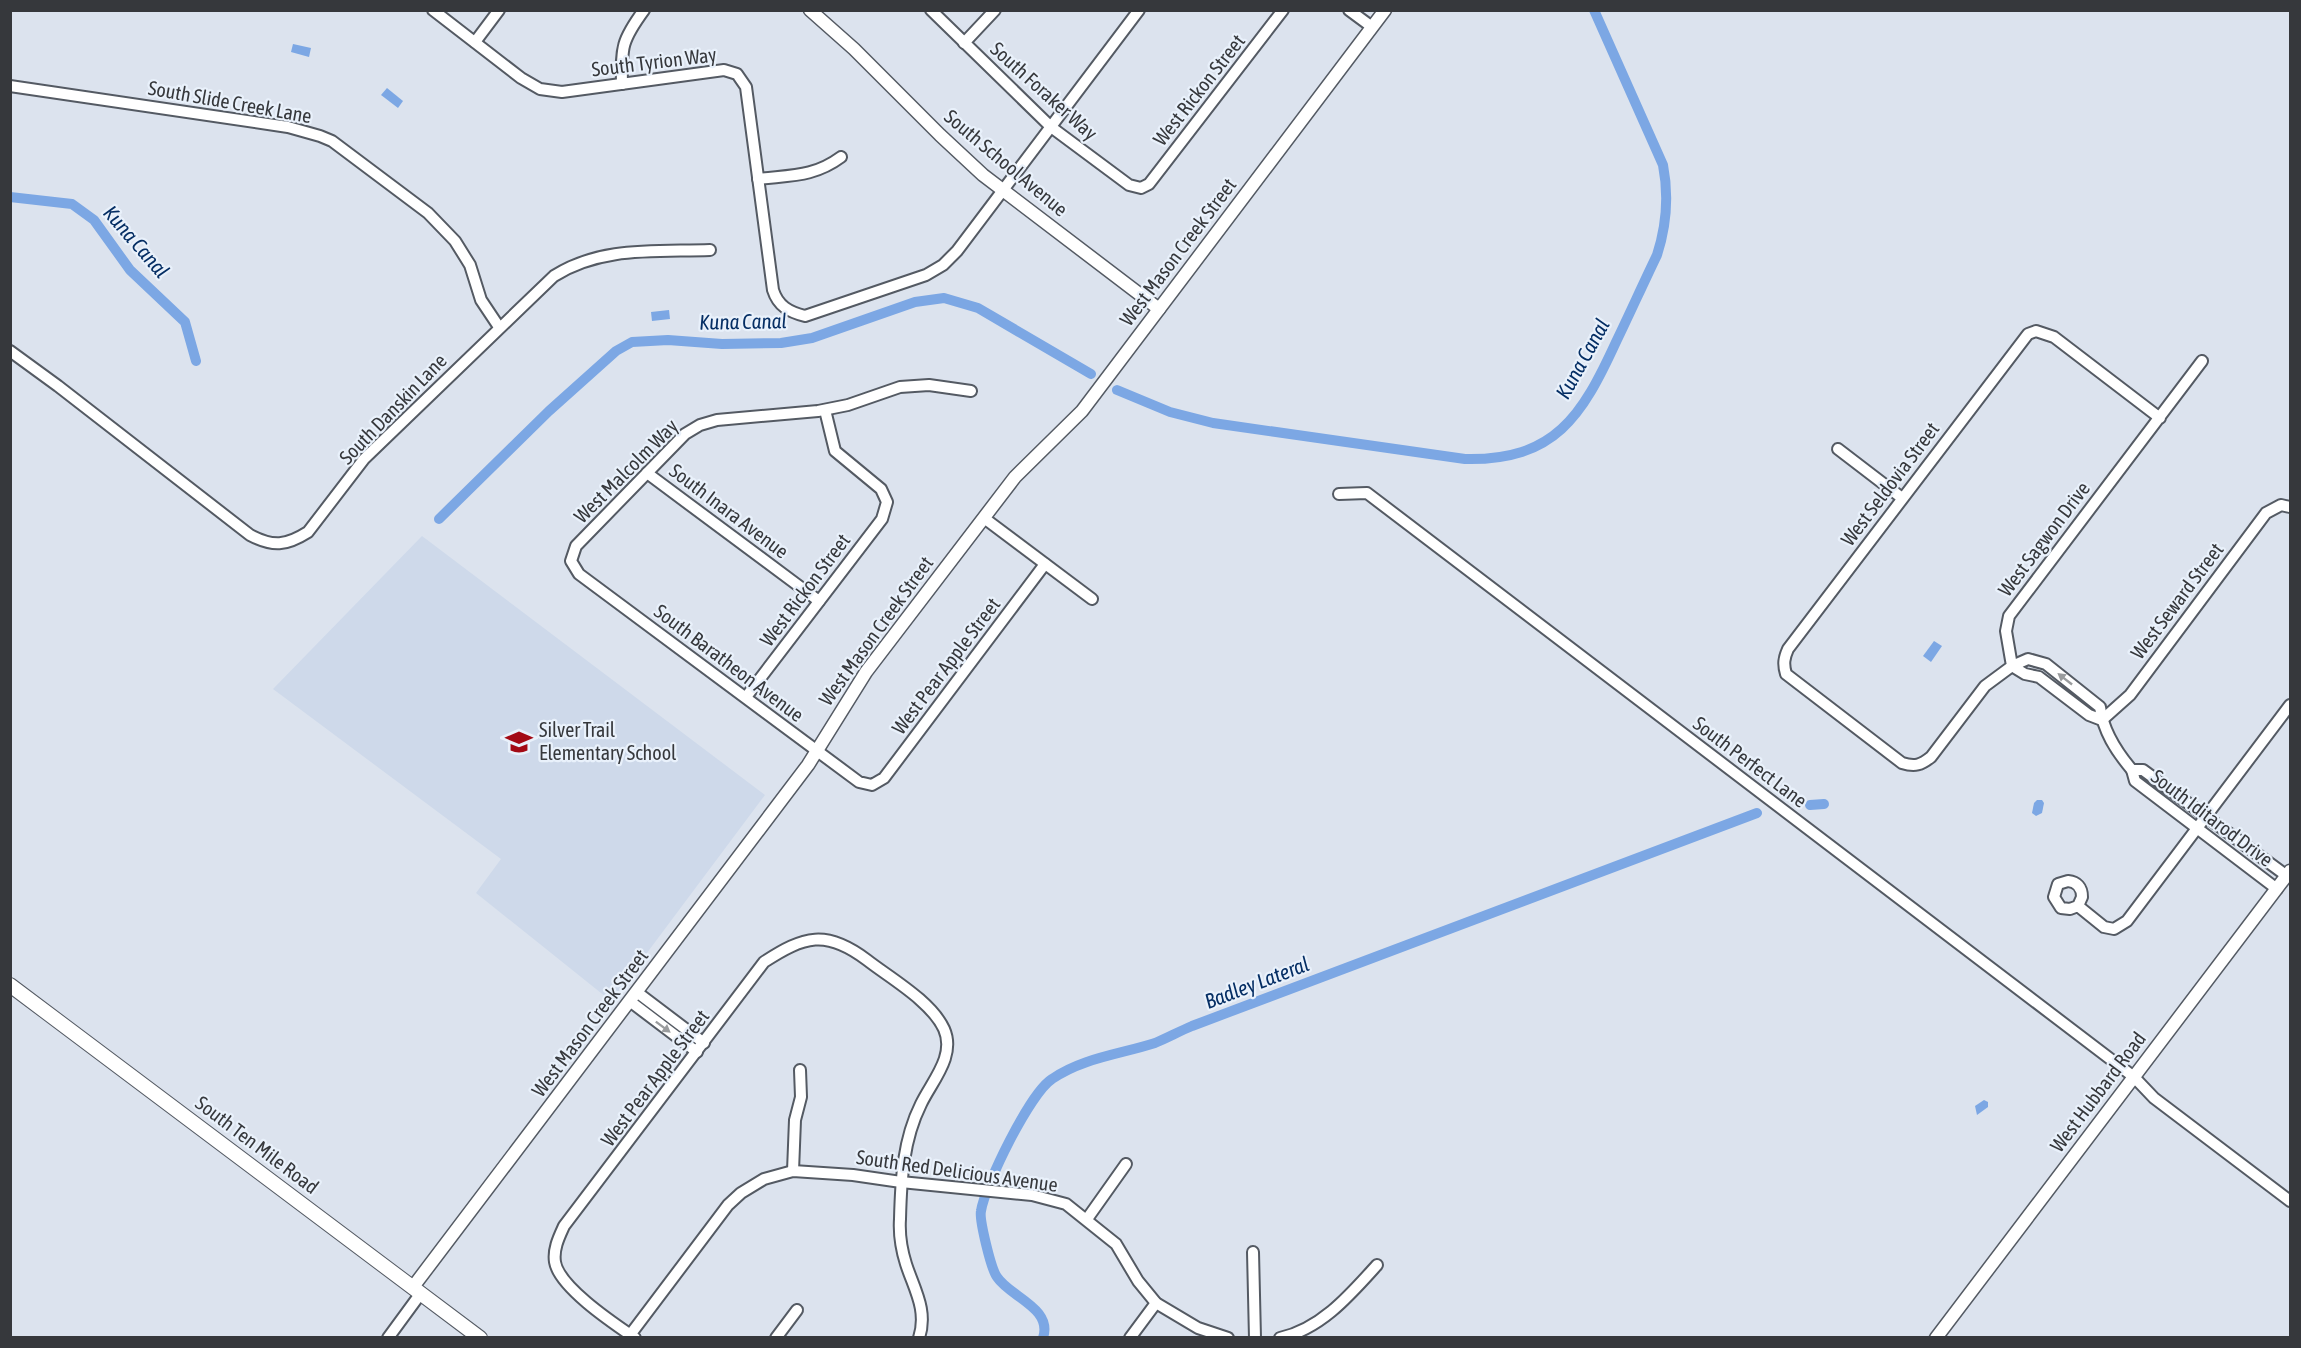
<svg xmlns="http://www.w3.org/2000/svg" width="2301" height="1348" viewBox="0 0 2301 1348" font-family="'Asap Condensed',sans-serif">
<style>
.built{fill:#ced9ea}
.water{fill:#7ca7e4}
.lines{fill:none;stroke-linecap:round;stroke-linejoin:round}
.canal{stroke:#7ca7e4;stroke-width:10}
.minor-casing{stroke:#545a63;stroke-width:14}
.tertiary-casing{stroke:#545a63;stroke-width:15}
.secondary-casing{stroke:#545a63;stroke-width:16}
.minor{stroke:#fff;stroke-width:10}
.tertiary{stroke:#fff;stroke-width:12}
.secondary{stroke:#fff;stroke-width:14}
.oneway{fill:#9a9c9e}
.labels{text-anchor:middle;stroke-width:4.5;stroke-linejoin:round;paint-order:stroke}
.street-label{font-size:20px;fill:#36383c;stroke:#e9f1fb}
.poi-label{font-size:20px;fill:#36383c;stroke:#e9f1fb;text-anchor:start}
.water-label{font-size:21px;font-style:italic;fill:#052e64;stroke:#e9f1fb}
</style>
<rect width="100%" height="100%" fill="#dce3ee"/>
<polygon class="built" points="422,536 765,795 611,1001 476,893 501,859 273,689"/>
<g class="water">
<polygon points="293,44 311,48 309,57 291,52"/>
<polygon points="387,88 403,101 398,108 381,95"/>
<polygon points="669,310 670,319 652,321 651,312"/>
<polygon points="1934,641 1942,646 1931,662 1923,656"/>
<polygon points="2037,800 2042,800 2044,803 2042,813 2036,816 2032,813 2034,803"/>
<polygon points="1984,1100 1988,1102 1988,1107 1977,1115 1975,1106"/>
</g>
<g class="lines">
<g class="canal">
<polyline points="10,197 72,204 94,220 130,270 185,322 196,361"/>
<path d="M1117,390L1170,412L1213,423L1465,459C1555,461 1582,416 1616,342C1630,313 1643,284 1657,255C1667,224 1669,196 1663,165L1594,10"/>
<polyline points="439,519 549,411 616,351 632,342 668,340 722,344 781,343 812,338 915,302 944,298 978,308 1091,374"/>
<polyline points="1810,805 1824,804"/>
<path d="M1043,1338C1053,1308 1010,1297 997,1277C991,1269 979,1219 981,1211C985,1185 1030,1093 1052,1079C1082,1058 1121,1054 1155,1043C1167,1038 1180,1031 1192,1026L1757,813"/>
</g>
<defs>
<g id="minor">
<path d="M433,10L521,78L540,89L562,92L724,70L737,74L746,87L773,290C778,306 789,312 805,316L926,275L943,265L957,251L1139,10"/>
<polyline points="931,10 1051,127 1129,185 1141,188 1149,184 1283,10"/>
<polyline points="1349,10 1372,27"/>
<polyline points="475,42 499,10"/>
<polyline points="964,43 995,10"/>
<path d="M622,84C621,47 622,40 644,10"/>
<polyline points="10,86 288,127 320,136 332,141 428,213 455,241 470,265 481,300 499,327"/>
<path d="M758,179C791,175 814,177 841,157"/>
<path d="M10,351L58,386L250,535C273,547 286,546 308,532L364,459L554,276C601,246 656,252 710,250"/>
<polyline points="971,391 929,385 900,387 848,405 818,411 717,420 700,425 685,434 576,546 571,561 579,574 859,782 872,785 884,778 1045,564"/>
<path d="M2160,418L2054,337L2036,331L2028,334L1788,649C1784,658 1783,664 1786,674L1902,763C1915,767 1921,765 1931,757L1985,686L2012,666L2006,631L2009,616L2202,361"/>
<polyline points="1838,449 1902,498"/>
<polyline points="647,473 819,601"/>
<polyline points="1339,494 1367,493 2134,1077 2154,1098 2290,1201"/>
<polyline points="984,518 1092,599"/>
<polyline points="746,697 882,519 887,502 881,489 835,451 825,410"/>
<polyline points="2102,720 2130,695 2266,513 2281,505 2290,507"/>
<path d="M2102,720L2089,715L2039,677L2025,674L2012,666L2028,659L2046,664L2100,707C2103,731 2116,751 2132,770"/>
<polyline points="2277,889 2135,781 2132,770 2143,770 2287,876"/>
<path d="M2078,906L2082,897C2082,887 2077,882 2068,881L2058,884L2054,897L2061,908L2070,909L2078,906L2104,927L2114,929L2127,921L2290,705"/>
<polyline points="638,993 704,1043"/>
<polyline points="631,1002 697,1052"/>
<polyline points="793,1171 795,1120 801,1097 800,1070"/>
<polyline points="1087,1219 1126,1164"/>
<polyline points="1253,1252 1255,1338"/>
<polyline points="630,1335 728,1205 741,1193 764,1179 793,1171 853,1175 901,1182 1032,1195 1066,1204 1116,1244 1138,1281 1156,1303 1198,1328 1228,1338"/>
<polyline points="388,1338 421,1293"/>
<path d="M635,1338C613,1323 559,1287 555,1262C553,1249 559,1237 564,1226L764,962C804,936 826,929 867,960C890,978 931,1001 944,1029C956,1056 932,1081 921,1104C903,1140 901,1179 900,1219C899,1234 901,1248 906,1264C914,1289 928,1310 919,1338"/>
<polyline points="776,1338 797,1310"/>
<polyline points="1130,1338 1156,1303"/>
<path d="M1280,1338C1321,1329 1350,1295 1377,1265"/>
</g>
<g id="tertiary">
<polyline points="810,10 854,49 940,135 983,175 1159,309"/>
<polyline points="413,1287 808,765 866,672 1015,477 1082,411 1385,10"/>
<polyline points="1936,1338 2290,871"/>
</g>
<polyline id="secondary" points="10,985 480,1338"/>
</defs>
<use href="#minor" class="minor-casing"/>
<use href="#tertiary" class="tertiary-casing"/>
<use href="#secondary" class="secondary-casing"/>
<use href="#minor" class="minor"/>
<use href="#tertiary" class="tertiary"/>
<use href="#secondary" class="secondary"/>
</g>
<defs><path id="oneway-solid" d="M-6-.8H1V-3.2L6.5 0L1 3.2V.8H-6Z" transform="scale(1.5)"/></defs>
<g class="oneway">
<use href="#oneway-solid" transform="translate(2065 679) rotate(-142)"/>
<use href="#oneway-solid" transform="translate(663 1027) rotate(37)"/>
</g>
<defs>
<symbol id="school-bare" viewBox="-9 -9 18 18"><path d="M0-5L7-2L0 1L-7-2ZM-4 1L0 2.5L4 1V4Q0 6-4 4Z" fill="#a30a15" stroke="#e9f1fb" stroke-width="2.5" paint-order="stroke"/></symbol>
</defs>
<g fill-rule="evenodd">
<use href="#school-bare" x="500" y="723" width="38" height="38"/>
</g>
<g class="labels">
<g class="street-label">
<text transform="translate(654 62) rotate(-7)" y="7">South Tyrion Way</text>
<text transform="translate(1199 90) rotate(-52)" y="7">West Rickon Street</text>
<text transform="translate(1044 91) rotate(42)" y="7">South Foraker Way</text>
<text transform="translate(230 102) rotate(10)" y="7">South Slide Creek Lane</text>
<text transform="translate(1006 163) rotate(40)" y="7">South School Avenue</text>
<text transform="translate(1178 252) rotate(-53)" y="7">West Mason Creek Street</text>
<text transform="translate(393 409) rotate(-46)" y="7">South Danskin Lane</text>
<text transform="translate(626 471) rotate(-45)" y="7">West Malcolm Way</text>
<text transform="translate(1890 484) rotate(-53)" y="7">West Seldovia Street</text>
<text transform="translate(729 511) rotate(37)" y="7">South Inara Avenue</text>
<text transform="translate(2044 539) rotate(-53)" y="7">West Sagwon Drive</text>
<text transform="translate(805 590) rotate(-53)" y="7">West Rickon Street</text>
<text transform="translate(2177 601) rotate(-53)" y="7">West Seward Street</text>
<text transform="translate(876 631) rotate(-54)" y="7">West Mason Creek Street</text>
<text transform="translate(729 663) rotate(37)" y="7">South Baratheon Avenue</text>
<text transform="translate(946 666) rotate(-53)" y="7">West Pear Apple Street</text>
<text transform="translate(1750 762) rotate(37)" y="7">South Perfect Lane</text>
<text transform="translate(2212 818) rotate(37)" y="7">South Iditarod Drive</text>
<text transform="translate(590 1023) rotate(-53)" y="7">West Mason Creek Street</text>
<text transform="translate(655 1078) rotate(-53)" y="7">West Pear Apple Street</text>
<text transform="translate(2098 1092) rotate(-53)" y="7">West Hubbard Road</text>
<text transform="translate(257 1145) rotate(37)" y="7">South Ten Mile Road</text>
<text transform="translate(957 1171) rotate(8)" y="7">South Red Delicious Avenue</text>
</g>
<g class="poi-label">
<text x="539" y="737">Silver Trail<tspan x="539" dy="23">Elementary School</tspan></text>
</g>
<g class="water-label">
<text transform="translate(136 242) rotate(49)" y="7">Kuna Canal</text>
<text transform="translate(743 322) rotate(-1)" y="7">Kuna Canal</text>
<text transform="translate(1583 359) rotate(-61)" y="7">Kuna Canal</text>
<text transform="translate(1257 983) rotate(-21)" y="7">Badley Lateral</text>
</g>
</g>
<rect width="2301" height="1348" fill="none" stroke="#36383c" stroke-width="24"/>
</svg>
